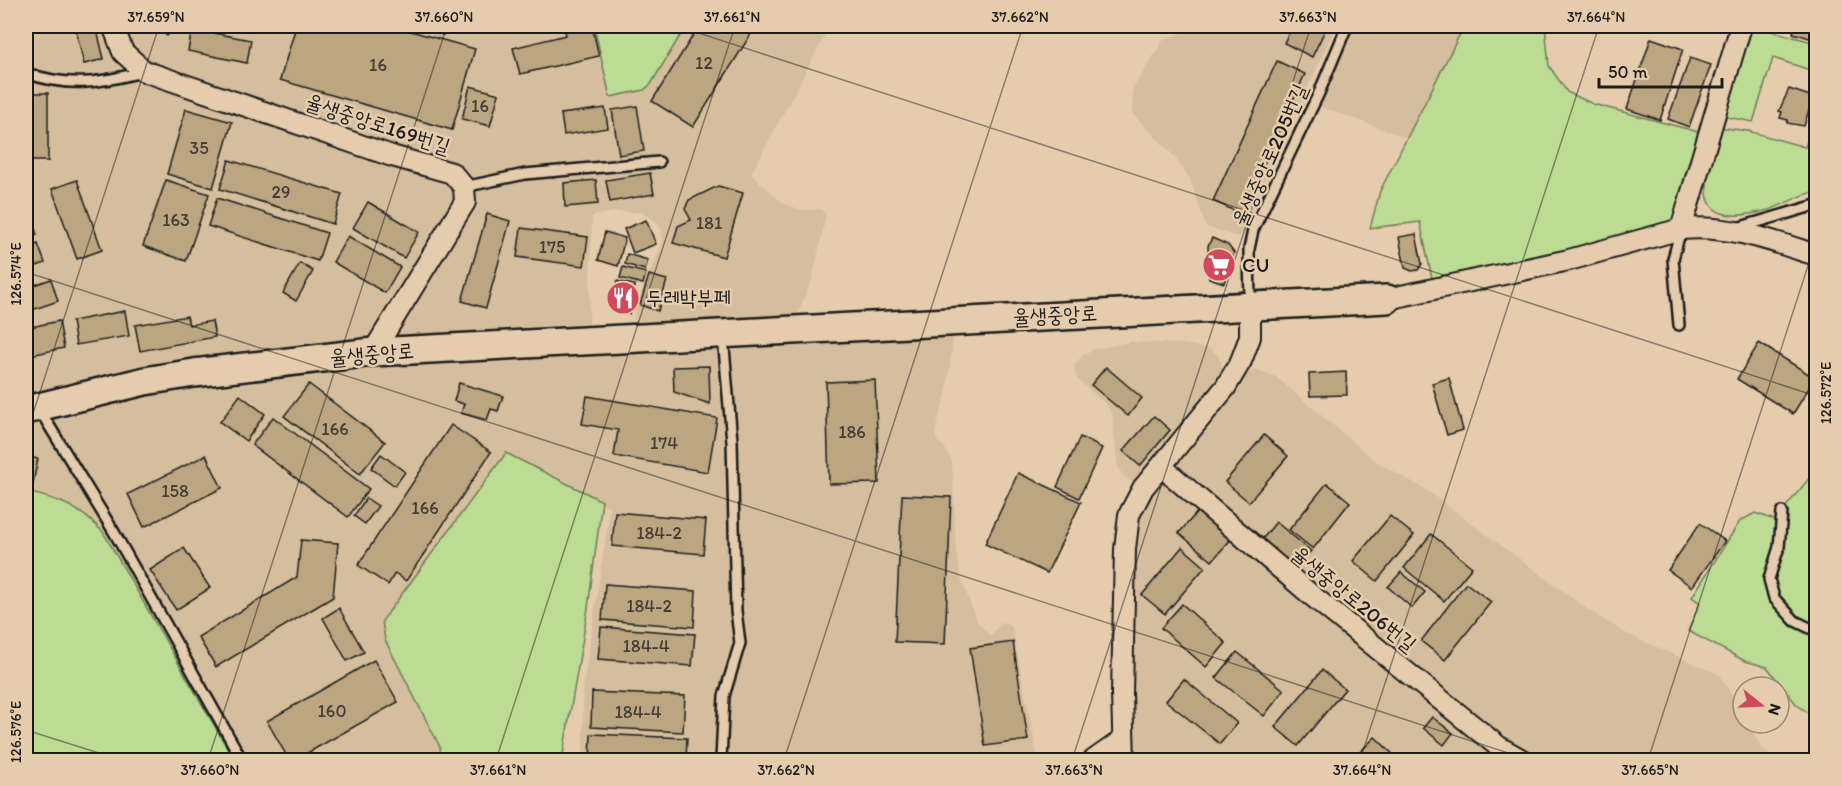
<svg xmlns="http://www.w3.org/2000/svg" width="1842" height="786" viewBox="0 0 1842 786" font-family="Itim,'Poor Story',sans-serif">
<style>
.built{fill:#d4be9d}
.green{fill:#bcdb93;stroke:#6c7c58;stroke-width:1.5}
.building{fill:#bba681;stroke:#1c1c1c;stroke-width:1.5}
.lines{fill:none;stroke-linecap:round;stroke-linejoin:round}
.lane-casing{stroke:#1c1c1c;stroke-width:14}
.street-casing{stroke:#1c1c1c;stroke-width:24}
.secondary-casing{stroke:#1c1c1c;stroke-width:32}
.lane{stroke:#e5ccad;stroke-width:9}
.street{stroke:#e5ccad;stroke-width:20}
.secondary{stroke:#e5ccad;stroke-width:27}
.ticks{fill:none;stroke:#1c1c1c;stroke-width:1.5;stroke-opacity:0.45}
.labels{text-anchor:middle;stroke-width:5;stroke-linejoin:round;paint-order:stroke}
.number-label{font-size:18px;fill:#443e35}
.street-label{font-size:21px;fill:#1c1c1c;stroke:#e5ccad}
.poi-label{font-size:21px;fill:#1c1c1c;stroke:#e5ccad;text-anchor:start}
.neatline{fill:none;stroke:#1c1c1c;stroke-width:2}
.ticks-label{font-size:15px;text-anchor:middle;fill:#1c1c1c}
</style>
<rect width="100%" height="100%" fill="#e5ccad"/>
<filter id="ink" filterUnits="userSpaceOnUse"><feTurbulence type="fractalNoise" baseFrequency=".0167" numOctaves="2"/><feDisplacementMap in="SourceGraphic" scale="12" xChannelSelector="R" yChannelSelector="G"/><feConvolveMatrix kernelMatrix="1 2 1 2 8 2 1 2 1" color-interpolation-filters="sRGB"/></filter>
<g filter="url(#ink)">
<g class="built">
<polygon points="26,26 107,26 124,68 145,82 200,98 447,185 453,193 454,203 378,328 359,341 26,403"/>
<polygon points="119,26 594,26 610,97 664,63 686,26 830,26 751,174 784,204 802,210 820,209 826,215 813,277 795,319 638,326 634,319 635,308 663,242 662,231 657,222 640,212 612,212 592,216 589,324 584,334 398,341 394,333 473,187 466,171 447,161 214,85 165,72 135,54"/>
<polygon points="1187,26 1336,26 1239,237 1206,227 1190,179 1172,154 1132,113 1133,88 1164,39 1179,34"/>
<polygon points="1353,26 1464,26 1407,138 1322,107 1321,98"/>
<polygon points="954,334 946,394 935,432 937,441 944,447 952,461 956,550 961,578 977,622 991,636 1000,624 1004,622 1012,627 1038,760 583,760 583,688 610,508 563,479 506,453 440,747 441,760 234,760 146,605 52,497 26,492 26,419 156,390 365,363"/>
<polygon points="1130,342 1183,344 1211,349 1218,355 1225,373 1133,482 1124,477 1118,468 1112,414 1106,404 1078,380 1074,371 1076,363 1082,356 1095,349"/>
<polygon points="1255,369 1276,377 1378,463 1425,489 1590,611 1627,634 1720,675 1743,716 1743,723 1747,723 1762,748 1778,760 1131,760 1133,534 1142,504 1241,377"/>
</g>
<g class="green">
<polygon points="594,26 686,26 651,84 644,90 610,97"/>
<polygon points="1464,26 1545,26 1549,66 1567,92 1593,104 1699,132 1683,208 1671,225 1643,234 1432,279 1420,222 1370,228 1380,191"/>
<polygon points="1753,26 1816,43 1816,72 1773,58 1753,122 1722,116"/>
<path d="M1816,115V192C1798,194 1782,207 1765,211C1684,231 1708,177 1718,127L1748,131L1805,147Z"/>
<polygon points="506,453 602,501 588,608 562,760 441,760 440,747 385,640 382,621"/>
<polygon points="1816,470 1816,718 1797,705 1767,667 1745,661 1688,631 1700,603 1692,597 1740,521 1755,513 1775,520"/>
<path d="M26,492C60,499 79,507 103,532L234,760H26Z"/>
</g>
<g class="building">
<polygon points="75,26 96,26 104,59 84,64"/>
<polygon points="155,26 176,26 167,36"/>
<polygon points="296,26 393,26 475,49 452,130 280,80"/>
<polygon points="412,26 446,26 443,35"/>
<polygon points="564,26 592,26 599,56 520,74 513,48 566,35"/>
<polygon points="699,26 756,26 693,127 652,101"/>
<polygon points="1292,26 1327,26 1312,57 1284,43"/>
<polygon points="1795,26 1816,26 1816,40 1793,33"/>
<polygon points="192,29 251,40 247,63 188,51"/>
<polygon points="1651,38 1683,49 1660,120 1627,109"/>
<polygon points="1690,58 1711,65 1689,127 1668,119"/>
<polygon points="1277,61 1305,74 1241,214 1213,201"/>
<polygon points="470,86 499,94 490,126 462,119"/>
<polygon points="1789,89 1813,97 1804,126 1787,123 1788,120 1780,118 1782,112 1779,111"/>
<rect x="26" y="93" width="22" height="68"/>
<polygon points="637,106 644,151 619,155 612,110"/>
<polygon points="605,108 608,128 564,135 561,114"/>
<polygon points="186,109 232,122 213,188 167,174"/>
<polygon points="229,160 342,194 333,224 220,189"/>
<polygon points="650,173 654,194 610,202 606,180"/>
<polygon points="77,180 102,250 77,259 52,189"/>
<polygon points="166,180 209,194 186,261 143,246"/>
<polygon points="596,180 598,204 565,207 564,183"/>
<polygon points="718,186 743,193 724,257 673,243 678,226 691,220 685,209 689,200"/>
<polygon points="217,198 327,233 318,261 208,226"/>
<polygon points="368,202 419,232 404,258 353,228"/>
<polygon points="487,214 510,221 486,308 462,301"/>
<polygon points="31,216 37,235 26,239 26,217"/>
<polygon points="646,220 656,244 633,253 624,229"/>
<polygon points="521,228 588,237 584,266 517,257"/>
<polygon points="605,232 625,238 618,266 598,260"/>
<polygon points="1416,234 1422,264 1418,270 1412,271 1405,268 1399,237"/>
<polygon points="348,236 400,267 385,293 333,262"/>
<polygon points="1212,238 1228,245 1234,253 1224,283 1209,278 1208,246"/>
<polygon points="38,244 45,263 26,270 26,248"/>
<polygon points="627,254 648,260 645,270 625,264"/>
<polygon points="300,263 313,271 296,301 283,293"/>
<polygon points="623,267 646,273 643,284 620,278"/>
<polygon points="649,275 667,280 658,311 640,305"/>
<polygon points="51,279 58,301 26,312 26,288"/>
<polygon points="617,281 635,285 629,314 611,310"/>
<polygon points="125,311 129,336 76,345 72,321"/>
<polygon points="187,316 189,325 212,321 215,337 140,351 135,325"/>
<polygon points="59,321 64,348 26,356 26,328"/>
<polygon points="1759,343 1815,378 1793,414 1737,379"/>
<polygon points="709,366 710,404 674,392 673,367"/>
<polygon points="1106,367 1142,398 1128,416 1091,385"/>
<polygon points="1346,372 1347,395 1310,396 1309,374"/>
<polygon points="1449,378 1463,430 1447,435 1432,383"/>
<polygon points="875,380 879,483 829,484 826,382"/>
<polygon points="459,383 503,396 498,411 491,409 487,420 461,413 464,404 454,401"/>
<polygon points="309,384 385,442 360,474 284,416"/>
<polygon points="240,395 265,414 246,441 220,422"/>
<polygon points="587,396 717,418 708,472 614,456 618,430 582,424"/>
<polygon points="1154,416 1170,430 1140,466 1123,451"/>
<polygon points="273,417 369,489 348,517 252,445"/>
<polygon points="451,425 491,452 406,581 395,573 388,585 358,565"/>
<polygon points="1264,435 1288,456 1249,502 1225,482"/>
<polygon points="1080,437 1102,448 1079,498 1057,487"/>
<polygon points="381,454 405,472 395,486 371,468"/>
<polygon points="206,455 222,488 144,527 128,494"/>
<polygon points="26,456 38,459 32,488 26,487"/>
<polygon points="1018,473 1081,502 1047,573 985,544"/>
<polygon points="1327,483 1350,502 1313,549 1289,530"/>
<polygon points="902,495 951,497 945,644 895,642"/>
<polygon points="366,498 378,506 365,524 354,516"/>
<polygon points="1199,510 1232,538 1212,561 1179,533"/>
<polygon points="615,512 706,520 703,554 612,546"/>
<polygon points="1390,516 1414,535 1377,581 1353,561"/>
<polygon points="1276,522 1311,551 1294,571 1260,542"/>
<polygon points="1700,523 1725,541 1692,587 1668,570"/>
<polygon points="1431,534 1472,567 1444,601 1404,568"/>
<polygon points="301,540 338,543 333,597 216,667 198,637 297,577"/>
<polygon points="1182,547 1205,567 1165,614 1142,595"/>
<polygon points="184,548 210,588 176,610 150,570"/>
<polygon points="1401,572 1425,592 1412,608 1388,587"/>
<polygon points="1466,583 1491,602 1445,660 1421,641"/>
<polygon points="605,584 696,591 694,627 602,620"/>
<polygon points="1182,604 1226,643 1206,667 1161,628"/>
<polygon points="339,608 364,652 347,661 323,618"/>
<polygon points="601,627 695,634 692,666 598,659"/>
<polygon points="1013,642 1028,740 985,746 970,648"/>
<polygon points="1237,652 1284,690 1264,716 1216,678"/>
<polygon points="374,660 398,702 295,760 289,760 267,721"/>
<polygon points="1322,670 1345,689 1298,746 1275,727"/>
<polygon points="1184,679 1237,723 1220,744 1166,701"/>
<polygon points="592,692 685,696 683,732 591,727"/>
<polygon points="1432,717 1453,733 1444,745 1423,728"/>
<polygon points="591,734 687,738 686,760 590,760"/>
<polygon points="1375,737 1399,760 1352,760"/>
</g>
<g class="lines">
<defs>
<g id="lane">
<path d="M26,73C70,88 99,83 142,72"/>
<polyline points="464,187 525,174 659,162"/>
<polyline points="1737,228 1816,205"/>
<polyline points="1250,304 1249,249 1253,230 1319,93 1347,26"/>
<polyline points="1679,325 1673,259 1681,229"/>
<polyline points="39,409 114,532 242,760"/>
<polyline points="1782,512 1779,547 1769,579 1774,598 1795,621 1816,631"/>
<polyline points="721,760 724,696 740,643 736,611 732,441 723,336"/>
</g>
<g id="street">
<polyline points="113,26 123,52 144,71 392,156 452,173 464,187 465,202 373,352"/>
<polyline points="1681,229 1741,26"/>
<path d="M1387,299L1569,260L1681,229C1729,224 1772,241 1816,255"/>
<polyline points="1162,467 1310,594 1499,747 1522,760"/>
<polyline points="1094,760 1121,741"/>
<polyline points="1124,760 1122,694 1125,549 1129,515 1143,488 1225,388 1241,361 1250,337 1250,304"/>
</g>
<polyline id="secondary" points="26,410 145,381 194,373 373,352 1387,299"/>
</defs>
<use href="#lane" class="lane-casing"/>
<use href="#street" class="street-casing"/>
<use href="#secondary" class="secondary-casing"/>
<use href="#lane" class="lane"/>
<use href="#street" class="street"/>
<use href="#secondary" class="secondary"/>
</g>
</g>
<path class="ticks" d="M677,26L1816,396M26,272L1530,760M26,435L159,26M26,730L121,760M208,760L447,26M496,760L735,26M784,760L1023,26M1072,760L1311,26M1360,760L1599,26M1648,760L1816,241"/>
<defs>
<symbol id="supermarket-disc" viewBox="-11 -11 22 22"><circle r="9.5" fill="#d1495b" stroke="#e5ccad"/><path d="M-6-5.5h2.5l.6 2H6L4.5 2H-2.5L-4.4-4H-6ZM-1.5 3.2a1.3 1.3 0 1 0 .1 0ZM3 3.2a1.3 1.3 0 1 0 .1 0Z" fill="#fff"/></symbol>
<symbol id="restaurant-disc" viewBox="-11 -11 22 22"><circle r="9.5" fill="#d1495b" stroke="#e5ccad"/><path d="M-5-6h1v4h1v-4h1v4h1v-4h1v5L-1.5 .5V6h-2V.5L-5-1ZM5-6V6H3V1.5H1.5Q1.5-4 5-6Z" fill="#fff"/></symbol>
</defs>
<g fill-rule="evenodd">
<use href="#supermarket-disc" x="1200" y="246" width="38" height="38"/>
<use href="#restaurant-disc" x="604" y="279" width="38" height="38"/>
</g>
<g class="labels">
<g class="number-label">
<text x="704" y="69">12</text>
<text x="378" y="71">16</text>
<text x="480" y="112">16</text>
<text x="199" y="154">35</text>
<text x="281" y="198">29</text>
<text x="176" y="226">163</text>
<text x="709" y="229">181</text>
<text x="552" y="253">175</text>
<text x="335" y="435">166</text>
<text x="852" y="438">186</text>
<text x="664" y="449">174</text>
<text x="175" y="497">158</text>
<text x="425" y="514">166</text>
<text x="659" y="539">184-2</text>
<text x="649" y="612">184-2</text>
<text x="646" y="652">184-4</text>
<text x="332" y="717">160</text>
<text x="638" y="718">184-4</text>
</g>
<g class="street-label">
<text transform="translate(378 124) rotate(18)" y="7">율생중앙로169번길</text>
<text transform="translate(1270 155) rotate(-66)" y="7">율생중앙로205번길</text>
<text transform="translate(1055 315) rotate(-3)" y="7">율생중앙로</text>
<text transform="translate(372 354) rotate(-5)" y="7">율생중앙로</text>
<text transform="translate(1354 599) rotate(39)" y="7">율생중앙로206번길</text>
</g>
<g class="poi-label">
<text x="1242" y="272">CU</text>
<text x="646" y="305">두레박부페</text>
</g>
</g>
<rect width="1842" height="786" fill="none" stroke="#e5ccad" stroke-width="66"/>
<g transform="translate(1761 705) rotate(108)"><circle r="28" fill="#e5ccad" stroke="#958673" stroke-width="1.5"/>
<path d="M0-4.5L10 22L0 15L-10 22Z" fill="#d1495b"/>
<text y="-9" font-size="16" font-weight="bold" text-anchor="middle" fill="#1c1c1c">N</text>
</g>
<path d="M1599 78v9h123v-9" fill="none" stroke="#1c1c1c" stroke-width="3"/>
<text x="1608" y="78" font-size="18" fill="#1c1c1c" stroke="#e5ccad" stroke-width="4.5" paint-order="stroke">50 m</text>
<rect x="33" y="33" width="1776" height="720" class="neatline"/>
<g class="ticks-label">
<text x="156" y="22">37.659°N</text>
<text x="444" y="22">37.660°N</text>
<text x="732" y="22">37.661°N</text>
<text x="1020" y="22">37.662°N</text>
<text x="1308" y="22">37.663°N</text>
<text x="1596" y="22">37.664°N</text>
<text transform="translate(16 274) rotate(-90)" y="5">126.574°E</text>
<text transform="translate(1826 393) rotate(-90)" y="5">126.572°E</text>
<text transform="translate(16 732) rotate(-90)" y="5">126.576°E</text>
<text x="210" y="775">37.660°N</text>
<text x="498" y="775">37.661°N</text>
<text x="786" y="775">37.662°N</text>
<text x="1074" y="775">37.663°N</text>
<text x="1362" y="775">37.664°N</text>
<text x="1650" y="775">37.665°N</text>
</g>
</svg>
